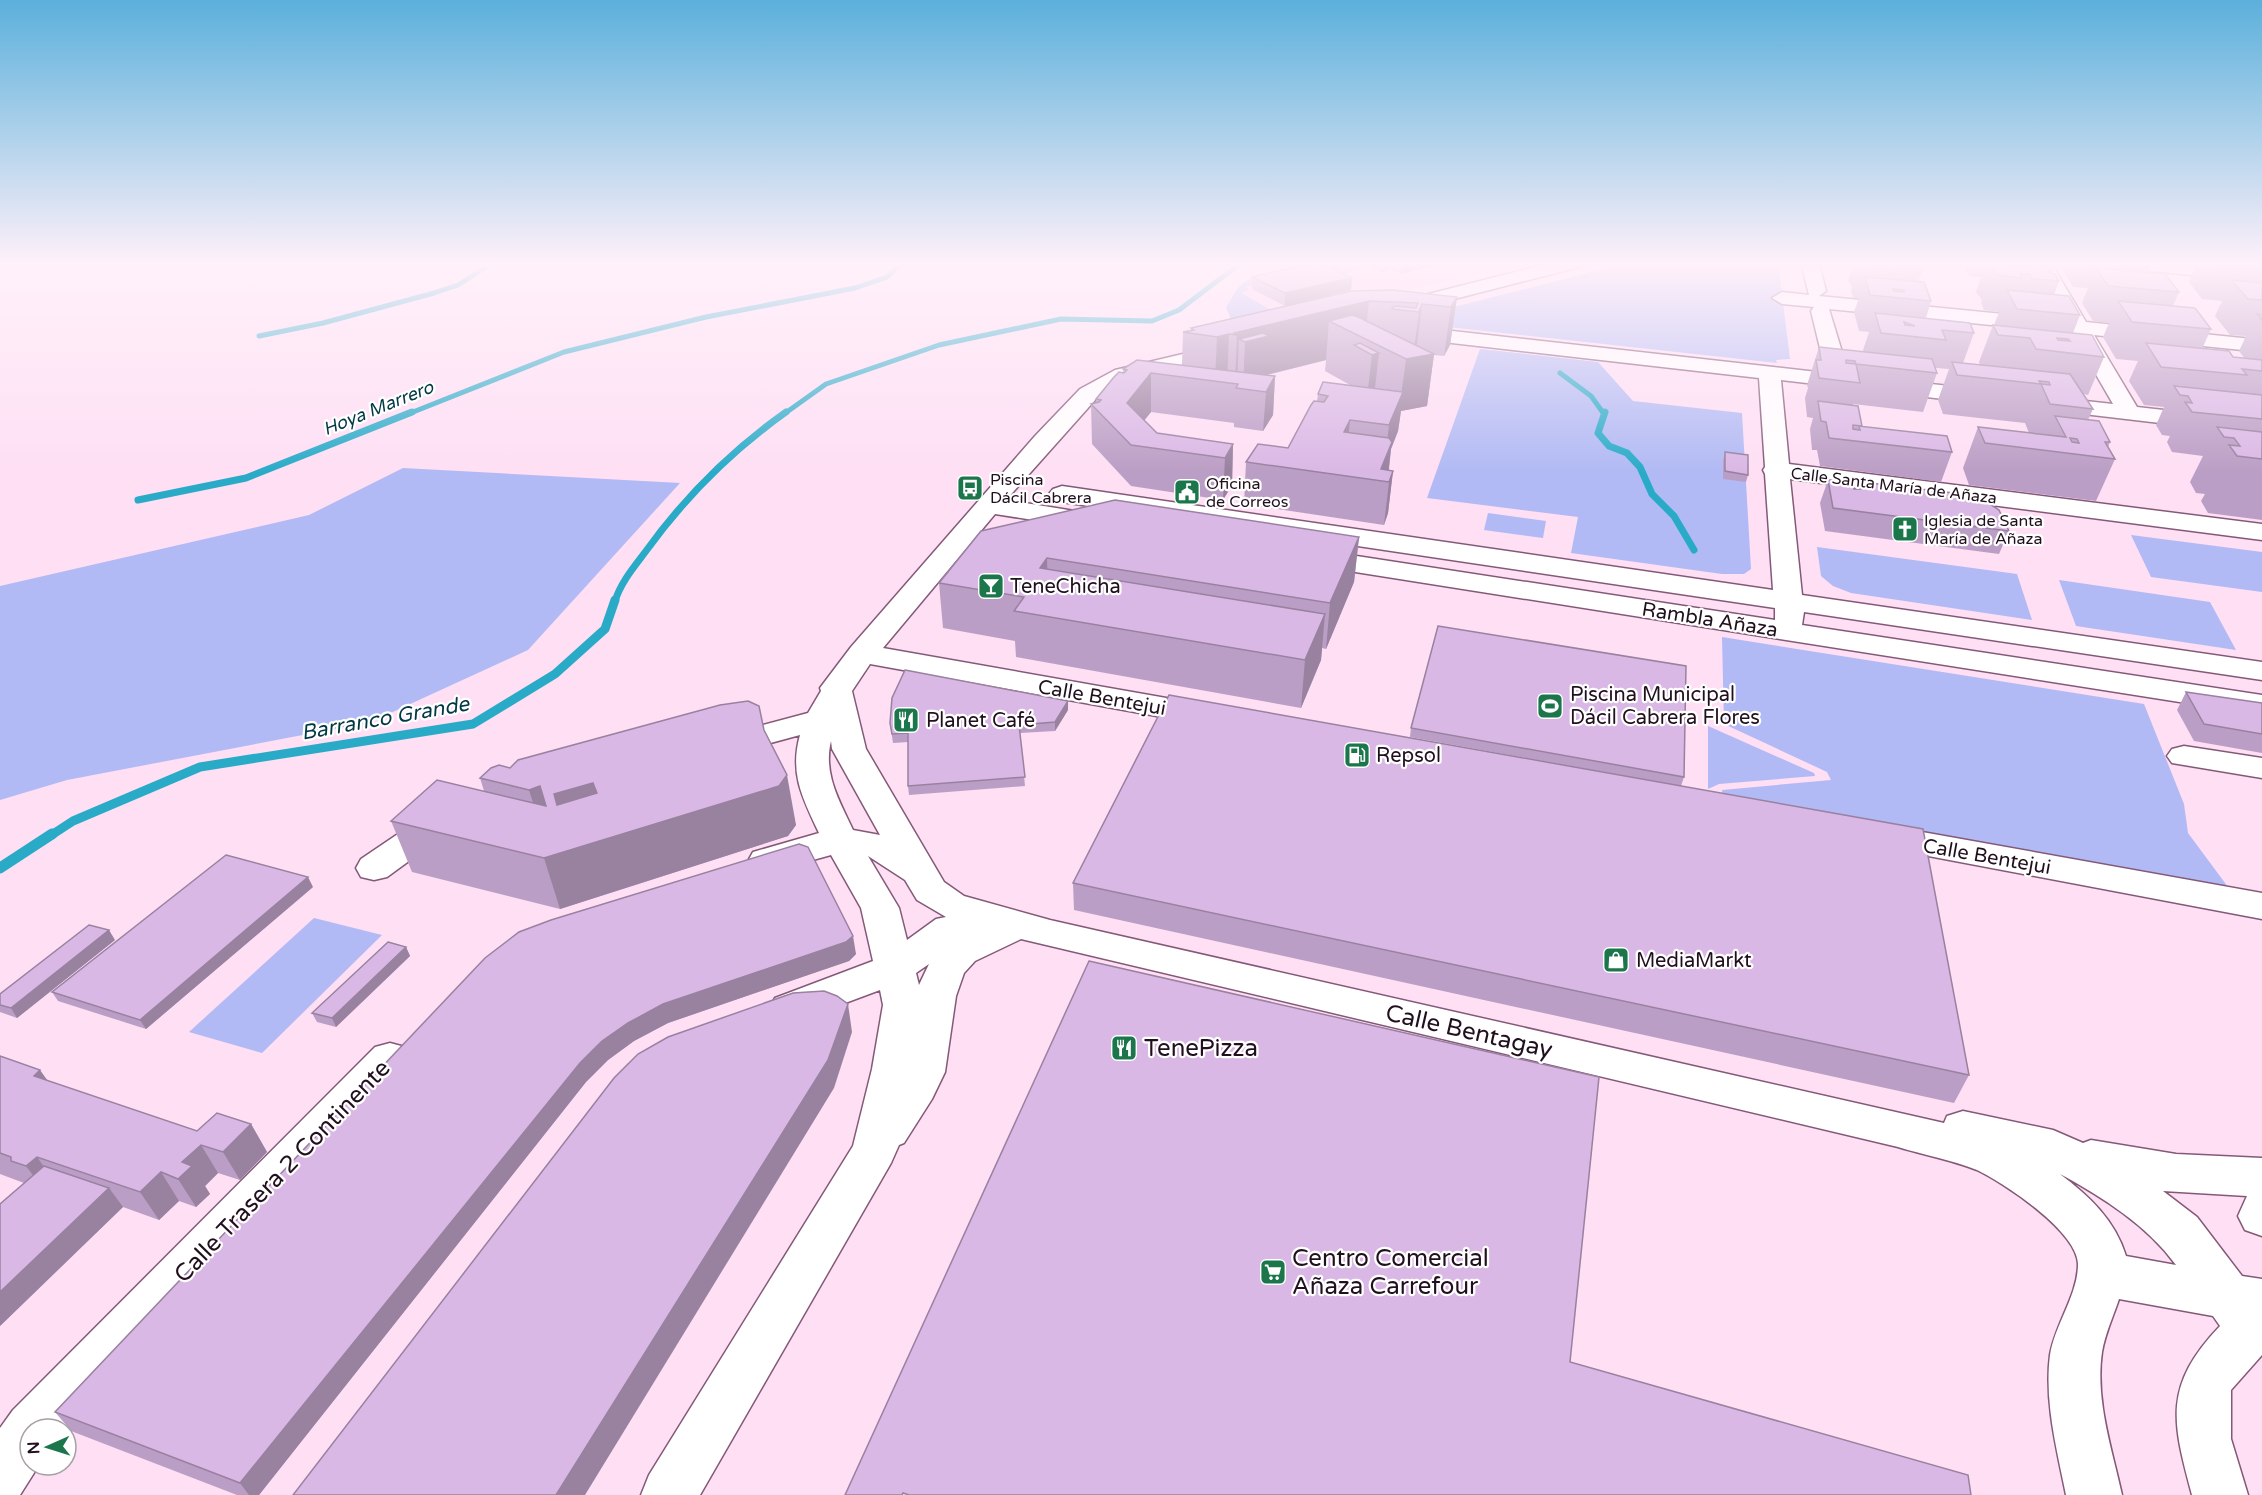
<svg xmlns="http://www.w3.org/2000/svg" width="2262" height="1495" viewBox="0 0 2262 1495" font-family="'Varela Round',sans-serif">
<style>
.built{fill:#fed0f0}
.green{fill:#b1baf4}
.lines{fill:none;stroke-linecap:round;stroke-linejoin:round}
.stream-far3{stroke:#29abc8;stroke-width:5}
.stream-far2{stroke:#29abc8;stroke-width:7}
.stream-far1{stroke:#29abc8;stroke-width:9}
.stream{stroke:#29abc8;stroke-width:11}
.minor-casing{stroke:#845978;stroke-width:3}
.minor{fill:#fff;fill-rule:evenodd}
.wall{fill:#bb9ec5}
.shaded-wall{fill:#9981a0}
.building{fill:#dab8e5;stroke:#9981a0;stroke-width:1.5;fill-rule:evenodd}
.labels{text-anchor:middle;stroke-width:4.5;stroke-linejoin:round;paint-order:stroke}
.far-poi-label{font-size:16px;fill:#200f1c;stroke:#fff;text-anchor:start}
.far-street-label{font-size:16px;fill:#200f1c;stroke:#fff}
.far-water-label{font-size:18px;font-style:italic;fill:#003844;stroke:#fff}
.poi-label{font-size:20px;fill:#200f1c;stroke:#fff;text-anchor:start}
.street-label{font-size:20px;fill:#200f1c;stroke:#fff}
.water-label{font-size:21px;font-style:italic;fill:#003844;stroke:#fff}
.near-street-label{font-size:24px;fill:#200f1c;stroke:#fff}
.near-poi-label{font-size:24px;fill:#200f1c;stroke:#fff;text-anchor:start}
</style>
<rect width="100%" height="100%" fill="#fedff4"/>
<polygon class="built" points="1298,263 1520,263 1237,332 1226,308 1240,285 1250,279 1290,270"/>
<g class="green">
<path d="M1298,263L1363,268L1343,275L1326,269L1246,287L1249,290L1241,293L1282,316L1237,332L1226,308C1230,302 1237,287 1241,285C1257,271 1282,277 1298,263Z"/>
<polygon points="1628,263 1778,263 1790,359 1776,360 1777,363 1420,324 1414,317"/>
<polygon points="1480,349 1598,362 1633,401 1742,413 1751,569 1744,574 1722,574 1571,553 1578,517 1427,498"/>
<polygon points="403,468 680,483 528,650 371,722 67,780 0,800 0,586 309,515"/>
<polygon points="1488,513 1546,521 1543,538 1484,530"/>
<polygon points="2131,535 2262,552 2262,592 2151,577"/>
<polygon points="1817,547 2017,574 2032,620 1851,593 1833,586 1821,576"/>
<polygon points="2059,580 2210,602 2236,650 2076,626"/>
<polygon points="1722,637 2144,704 2184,804 2188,833 2228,887 1723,795 1722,790 1831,780 1827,772 1724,724"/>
<polygon points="1708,726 1814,773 1815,776 1719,784 1708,789"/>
<polygon points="314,918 382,935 262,1053 189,1032"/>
</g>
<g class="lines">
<g class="stream-far3">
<polyline points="259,336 323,323 434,293 458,285 492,263"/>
<polyline points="1560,373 1591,396 1604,414"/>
<polyline points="408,414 564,352 706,317 855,288 887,277 902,263"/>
<polyline points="784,414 826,384 939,345 1061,319 1152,321 1179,310 1241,263"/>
</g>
<g class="stream-far2">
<polyline points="1605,412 1598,433 1609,446 1627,453 1640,467 1652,494 1674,516 1694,550"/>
<polyline points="138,500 246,478 412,412"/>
<path d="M615,601C621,582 634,567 646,551C685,497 731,451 786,412"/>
</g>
<polyline class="stream-far1" points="50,836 73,821 200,767 473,724 555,674 605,629 615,600"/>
<polyline class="stream" points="0,868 52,834"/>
<defs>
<g id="minor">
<polygon points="1551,263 1582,263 1579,267 1400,313 1390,307 1393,303"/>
<polygon points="1801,263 1819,263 1826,291 1819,296 2065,320 2033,263 2051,263 2086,322 2262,340 2262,352 2094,335 2137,407 2262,421 2262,435 2041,409 2038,404 2041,399 2049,397 2113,404 2072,333 1829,309 1849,375 1986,390 1994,392 1997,397 1994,402 1986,404 1781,380 1789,464 2262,524 2262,540 1790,479 1802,595 2262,662 2262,680 1804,612 1802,625 2262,695 2262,715 1311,565 1301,563 1297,557 1301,551 1311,549 1775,620 1775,608 1062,502 1053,499 1049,494 1053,489 1062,486 1773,590 1765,474 1763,470 1765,467 1759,378 1408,338 1401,336 1398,332 1401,328 1408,326 1826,373 1811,311 1814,307 1782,304 1772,298 1782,292 1809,295"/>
<polygon points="2112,263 2182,263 2262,270 2262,282 2121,268"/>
<path d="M1225,344L1232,346L1235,350L1232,354L1131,380L1096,399L1006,500L1106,516L1110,522L1106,528L1097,530L995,514L883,648L1206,705L1217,708L1222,715L1217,722L1206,725L870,664L852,691L866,749L944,882L964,896L1050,920L1944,1123L1947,1116L1963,1111L2053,1130L2083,1143L2091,1140L2176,1154L2262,1158V1236L2245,1230L2238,1216L2247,1196L2163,1191L2197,1217L2242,1276L2262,1279V1355L2231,1390V1439L2248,1495H2192C2172,1421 2163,1386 2220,1326L2213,1316L2119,1299C2113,1317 2105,1334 2102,1352C2095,1400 2112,1449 2122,1495H2066C2057,1450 2044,1401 2050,1355C2055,1324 2078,1295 2078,1264C2077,1231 2004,1183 1977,1170C1952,1160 1924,1155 1898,1147L1021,939L975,961L964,973L956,996L945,1072L932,1099L904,1143L899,1145L891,1163L700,1495H641L649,1475L853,1146L872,1069L883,1005L880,990L789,1024L775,1020L769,1009L775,998L873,961L861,908L831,855L766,873L753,870L748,861L753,852L819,833C803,799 789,774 800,735L723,756L711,753L707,746L711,739L808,713L821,691L820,688L851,647L1035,436L1080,389L1115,370ZM831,741L832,749L880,835L853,830C839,800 823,774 831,741ZM868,856L905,880L917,900L946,917L936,919L907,940L899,908ZM929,964L919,985L916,973ZM2060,1174C2102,1197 2147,1225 2176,1265L2126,1256C2115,1220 2089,1196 2060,1174Z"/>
<polygon points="2184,746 2262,758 2262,778 2172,763 2167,756 2172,749"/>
<polygon points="438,812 450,815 456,823 450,831 387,877 374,880 361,877 356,868 361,859 426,815"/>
<polygon points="1883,825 2262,893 2262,919 1870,845 1865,837 1870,829"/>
<polygon points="390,1043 405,1047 411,1059 405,1071 66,1432 66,1429 30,1429 30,1465 39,1465 20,1495 0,1495 0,1428 13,1410 375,1047"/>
</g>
</defs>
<use href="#minor" class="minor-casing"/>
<use href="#minor" class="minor"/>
</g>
<g class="wall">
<polygon points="1312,263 1346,263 1342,268 1325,265 1352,278 1351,290 1285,306 1252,289 1252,277"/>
<polygon points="1368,263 1447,263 1401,274 1389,269 1383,273 1368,266"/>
<polygon points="1845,263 1921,263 1923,269 1918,282 1931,301 1926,318 1974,333 1963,363 1980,365 1979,362 1993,325 1994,325 1999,312 1984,310 1981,303 1982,300 1976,292 1981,277 1969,276 1966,270 1967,267 1964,263 2049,263 2053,270 2051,274 2059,281 2054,295 2080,315 2073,333 2104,357 2088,395 2084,394 2093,409 2088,420 2110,442 2108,447 2115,459 2096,501 1969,485 1963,468 1978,427 2029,433 2025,423 2026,420 2025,423 1943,414 1938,400 1949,369 1936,368 1935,369 1937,373 1923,412 1853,404 1853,405 1862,426 1952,452 1941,482 1820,466 1817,450 1812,450 1810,429 1813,418 1807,417 1805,398 1808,388 1807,385 1819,347 1864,352 1863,350 1869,332 1859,331 1854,312 1859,298 1853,298 1851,290 1852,287 1848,280 1853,265 1845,265"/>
<polygon points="2066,263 2152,263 2148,273 2179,292 2173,306 2211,329 2202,349 2233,357 2245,359 2239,351 2246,336 2230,335 2215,316 2222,301 2202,299 2189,282 2197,263 2262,263 2262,520 2208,513 2201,501 2205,494 2196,493 2190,482 2203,456 2172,452 2167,442 2170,436 2162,435 2156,425 2164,407 2144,405 2129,381 2138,361 2116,359 2103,337 2109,323 2093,321 2082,303 2088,288 2073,287 2063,270"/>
<polygon points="1351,291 1457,297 1450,345 1444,356 1434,355 1427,406 1401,411 1398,431 1391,449 1389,470 1393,471 1388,513 1384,525 1244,504 1246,462 1288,448 1317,401 1318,394 1350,385 1325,371 1326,360 1267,375 1275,376 1273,415 1263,431 1234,427 1234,423 1151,412 1144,420 1157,433 1233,444 1232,485 1223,500 1131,486 1092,444 1091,404 1096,403 1096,399 1123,373 1123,369 1182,365 1183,332 1191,330 1191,328"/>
<polygon points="1725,452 1748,475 1746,482 1723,479 1723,460"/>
<polygon points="1828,480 1854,489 1860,489 1863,482 2009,531 1999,554 1825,531 1820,503"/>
<polygon points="981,531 1359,537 1354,582 1326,649 1322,648 1321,660 1301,708 1016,657 1015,641 943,628 939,583"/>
<polygon points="2186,692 2262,703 2262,753 2194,741 2177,710"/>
<polygon points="1068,701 1068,710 1055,731 1020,733 1025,786 909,795 908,786 908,742 893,743 890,723"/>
<polygon points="1411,728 1684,777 1681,786 1410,737"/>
<polygon points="764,730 796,825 788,836 560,909 412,872 391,821 484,791 480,778 510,768"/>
<polygon points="808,847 856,954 849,961 668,1023 634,1041 608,1060 586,1082 259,1495 237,1495 71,1431 55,1412"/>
<polygon points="1073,883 1969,1075 1954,1103 1074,910"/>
<polygon points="313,887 146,1029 58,1001 52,992"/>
<polygon points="115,940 17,1018 0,1012 0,994"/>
<polygon points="406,947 410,956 336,1027 317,1022 312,1013"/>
<polygon points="0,1056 48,1081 197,1131 251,1124 267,1152 240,1180 218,1173 205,1186 210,1194 196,1207 179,1201 159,1220 123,1207 0,1326 24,1183 0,1174"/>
</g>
<g class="shaded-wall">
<polygon points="1384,263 1390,263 1389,269 1383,273"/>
<polygon points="1402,263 1447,263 1401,274"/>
<polygon points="1352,278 1351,290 1285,306 1285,293"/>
<polygon points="1457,297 1450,345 1444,356 1451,307"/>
<polygon points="1369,301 1365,339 1329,321 1326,360 1266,375 1243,389 1245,342 1239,339 1237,382 1235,383 1237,335 1234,333"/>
<polygon points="1422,304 1416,353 1434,354 1427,406 1401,411 1398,431 1391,449 1387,482 1381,469 1385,460 1389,425 1401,396 1406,359 1413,358 1419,312"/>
<polygon points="1229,334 1227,383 1215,381 1217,337"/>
<polygon points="1379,353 1373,405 1366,406 1372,355"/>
<polygon points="1151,373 1151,412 1128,441 1127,403"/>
<polygon points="1275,376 1273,415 1263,431 1266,392"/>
<polygon points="1350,420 1346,460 1344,432"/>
<polygon points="1233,444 1232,485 1223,500 1225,458"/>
<polygon points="1393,471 1388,513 1384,525 1389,482"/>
<polygon points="1359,537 1354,582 1326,649 1330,603"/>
<polygon points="1047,558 1048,603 1040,568"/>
<polygon points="1325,614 1321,660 1301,708 1305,660"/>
<polygon points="1068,701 1068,710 1055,731 1055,722"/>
<polygon points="787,775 796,825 788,836 560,909 544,858 554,794 593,783"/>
<polygon points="540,786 556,836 545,840 529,790"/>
<polygon points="308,877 313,887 146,1029 140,1020"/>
<polygon points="109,930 115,940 17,1018 11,1008"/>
<polygon points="853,936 856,954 849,961 668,1023 634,1041 608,1060 586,1082 259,1495 249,1495 240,1483 580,1063 602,1041 628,1023 663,1004"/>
<polygon points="406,947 410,956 336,1027 332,1018"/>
<polygon points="848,1004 852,1032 834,1088 585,1495 556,1495"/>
<polygon points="40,1070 60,1098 34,1076"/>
<polygon points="251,1124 267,1152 240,1180 223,1152"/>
<polygon points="201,1145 218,1173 205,1186 210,1194 196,1207 178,1179 182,1162"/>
<polygon points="37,1157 57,1185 47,1194 26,1166"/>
<polygon points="161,1172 179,1201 159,1220 140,1192"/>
<polygon points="109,1188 123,1207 0,1326 0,1292"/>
</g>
<g class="building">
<polygon points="1312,263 1320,263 1352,278 1285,293 1252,277"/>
<polygon points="1865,263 1888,263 1888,265"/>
<polygon points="1897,263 1921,263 1923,269 1898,266"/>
<polygon points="1992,263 2014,263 2016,266 2026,267 2024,263 2049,263 2053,270 2048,270 2050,273 2055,274 2059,281 2032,279 2030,274 2020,274 2021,278 1997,275 1993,268 1996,268"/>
<polygon points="2217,263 2262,263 2262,268 2218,264"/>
<polygon points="2096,268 2165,274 2179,292 2108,286"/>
<path d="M1865,277L1924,282L1931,301L1870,295ZM1893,289L1904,290V292L1894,291Z"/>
<polygon points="2231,280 2262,283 2262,300 2248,299"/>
<polygon points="1393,290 1457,297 1451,307 1422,304 1419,312 1392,309 1394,306 1416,308 1418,303 1369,301 1234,333 1237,335 1229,334 1217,337 1183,332 1194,330 1191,328 1351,291"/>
<polygon points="2007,290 2069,296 2080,315 2017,309"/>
<polygon points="2118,301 2195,308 2211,329 2132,322"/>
<path d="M1875,313L1970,323L1974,333L1942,330L1946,340L1881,333ZM1904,322L1915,326L1905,325Z"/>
<polygon points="2257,314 2262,315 2262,320"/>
<polygon points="1352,315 1358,317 1434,354 1406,359 1329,321"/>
<path d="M1993,325L2092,335L2104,357L2036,349L2030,338L1998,335ZM2057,338L2068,339L2070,341L2058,340Z"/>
<polygon points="1263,333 1269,336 1245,342 1239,339"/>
<polygon points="1360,343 1379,353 1372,355 1354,345"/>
<polygon points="2146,343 2229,351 2233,357 2262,360 2262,371 2242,369 2247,375 2161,367"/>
<polygon points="1819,347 1932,359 1937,373 1856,364 1855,361 1846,360 1846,363 1856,364 1860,383 1819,378 1816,360 1821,360"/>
<polygon points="1137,360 1275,376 1266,392 1236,388 1238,384 1151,373 1127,403 1157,433 1233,444 1225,458 1131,445 1091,404 1099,402 1101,400 1096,399 1114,377 1119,372 1124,373 1127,370 1123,369"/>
<polygon points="1952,362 2070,374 2093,409 2050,404 2041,384 2050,385 2049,382 2039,381 2041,384 1957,375"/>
<polygon points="1323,382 1403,392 1389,425 1350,420 1344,432 1389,438 1392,442 1381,469 1393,471 1389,482 1246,462 1258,444 1288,448 1311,405 1314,401 1324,402 1328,396 1318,394"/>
<polygon points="2174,386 2262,395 2262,419 2192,412 2185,402 2192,403 2188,396 2180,395"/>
<polygon points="1818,401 1858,406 1862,426 1853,425 1853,429 1860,430 1859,426 1947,436 1952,452 1829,438 1826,422 1821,421"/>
<path d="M2055,416L2099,421L2110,442H2105L2115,459L1985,443L1978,427L2066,437ZM2070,438L2077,439L2079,443L2072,442Z"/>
<polygon points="2217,427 2262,432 2262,459 2237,456 2229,445 2240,446 2234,438 2224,437"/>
<polygon points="1725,452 1748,455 1748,475 1725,471"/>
<polygon points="1828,480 1850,480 1854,489 1864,489 1863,482 1970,495 1985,501 1999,510 2009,531 1833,508"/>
<polygon points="1115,500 1359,537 1330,603 1047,558 1040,568 1325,614 1305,660 1014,611 1024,597 939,583 981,531"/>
<polygon points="1438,626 1686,666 1684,777 1411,728"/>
<polygon points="905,670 1068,701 1055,722 1019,725 1025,777 908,786 908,733 892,734 890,723 892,698"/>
<polygon points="2186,692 2262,703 2262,734 2204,724"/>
<polygon points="1169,695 1923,829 1969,1075 1073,883"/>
<path d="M748,701L759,706L764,730L787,775L779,786L544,858L391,821L437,780L546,806L540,786L529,790L480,778L491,768L499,765L510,768L518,760L720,705ZM593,783L597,793L557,805L554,794Z"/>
<polygon points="799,844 808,847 853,936 846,942 663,1004 628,1023 602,1041 580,1063 240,1483 55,1412 485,958 519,932 551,920"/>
<polygon points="226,855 308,877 140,1020 52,992"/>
<polygon points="89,925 109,930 11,1008 0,1005 0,994"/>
<polygon points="388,942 406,947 332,1018 312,1013"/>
<polygon points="1089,961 1599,1077 1570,1362 1968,1475 1971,1495 909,1495 903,1493 902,1495 845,1495"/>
<polygon points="824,991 837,996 848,1004 828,1060 556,1495 293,1495 614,1078 638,1054 668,1037 793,993"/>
<polygon points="0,1056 40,1070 34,1076 197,1131 217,1113 251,1124 223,1152 201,1145 182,1162 192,1166 178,1179 161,1172 140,1192 37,1157 26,1166 11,1161 11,1157 0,1153"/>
<polygon points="44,1166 109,1188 0,1292 0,1204"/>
</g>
<linearGradient id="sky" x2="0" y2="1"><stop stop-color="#5bb0db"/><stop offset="0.56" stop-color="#fff1fa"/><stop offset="1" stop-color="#fff1fa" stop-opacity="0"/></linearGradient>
<rect width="2262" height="472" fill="url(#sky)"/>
<defs>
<symbol id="bus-square" viewBox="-11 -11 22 22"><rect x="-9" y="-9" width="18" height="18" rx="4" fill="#1b764b" stroke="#fff"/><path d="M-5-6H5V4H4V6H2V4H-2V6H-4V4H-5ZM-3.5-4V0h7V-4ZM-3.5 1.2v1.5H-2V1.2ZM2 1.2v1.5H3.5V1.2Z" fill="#fff"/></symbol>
<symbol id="civic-square" viewBox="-11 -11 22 22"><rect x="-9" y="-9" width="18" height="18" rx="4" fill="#1b764b" stroke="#fff"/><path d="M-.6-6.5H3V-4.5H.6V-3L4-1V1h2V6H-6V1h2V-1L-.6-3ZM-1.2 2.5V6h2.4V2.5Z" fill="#fff"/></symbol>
<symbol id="church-square" viewBox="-11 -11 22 22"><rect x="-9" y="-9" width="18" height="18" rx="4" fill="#1b764b" stroke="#fff"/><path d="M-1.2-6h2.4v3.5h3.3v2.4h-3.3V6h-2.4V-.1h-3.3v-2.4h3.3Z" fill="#fff"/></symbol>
<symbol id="bar-square" viewBox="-11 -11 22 22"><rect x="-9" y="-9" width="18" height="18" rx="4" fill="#1b764b" stroke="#fff"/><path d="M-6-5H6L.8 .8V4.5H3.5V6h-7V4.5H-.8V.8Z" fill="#fff"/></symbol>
<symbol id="stadium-square" viewBox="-11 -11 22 22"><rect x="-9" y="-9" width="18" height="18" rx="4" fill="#1b764b" stroke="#fff"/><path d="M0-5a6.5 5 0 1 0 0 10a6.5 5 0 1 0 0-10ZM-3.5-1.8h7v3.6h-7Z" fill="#fff"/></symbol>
<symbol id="restaurant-square" viewBox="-11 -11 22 22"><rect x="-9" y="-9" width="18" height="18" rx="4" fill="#1b764b" stroke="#fff"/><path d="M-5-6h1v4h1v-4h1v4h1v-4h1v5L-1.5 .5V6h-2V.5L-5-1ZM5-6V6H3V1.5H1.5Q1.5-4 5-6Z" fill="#fff"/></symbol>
<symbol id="fuel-square" viewBox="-11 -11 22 22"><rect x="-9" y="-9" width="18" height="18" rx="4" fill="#1b764b" stroke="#fff"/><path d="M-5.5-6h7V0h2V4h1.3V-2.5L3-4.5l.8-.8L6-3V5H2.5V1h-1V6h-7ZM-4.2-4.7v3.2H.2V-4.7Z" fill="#fff"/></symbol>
<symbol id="shop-square" viewBox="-11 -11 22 22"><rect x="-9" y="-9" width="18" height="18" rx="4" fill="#1b764b" stroke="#fff"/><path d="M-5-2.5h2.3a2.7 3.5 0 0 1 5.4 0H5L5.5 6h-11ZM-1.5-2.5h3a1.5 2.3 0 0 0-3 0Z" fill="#fff"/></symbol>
<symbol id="supermarket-square" viewBox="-11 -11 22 22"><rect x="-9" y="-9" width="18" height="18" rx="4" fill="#1b764b" stroke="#fff"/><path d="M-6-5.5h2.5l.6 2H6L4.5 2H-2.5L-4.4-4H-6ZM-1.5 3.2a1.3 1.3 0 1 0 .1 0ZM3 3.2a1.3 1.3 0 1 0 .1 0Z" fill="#fff"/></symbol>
</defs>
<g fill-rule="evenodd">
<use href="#bus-square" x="955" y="473" width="30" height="30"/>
<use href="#civic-square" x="1172" y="477" width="30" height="30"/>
<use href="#church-square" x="1890" y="514" width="30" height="30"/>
<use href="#bar-square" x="976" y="571" width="30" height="30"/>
<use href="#stadium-square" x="1535" y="691" width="30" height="30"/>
<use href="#restaurant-square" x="891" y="705" width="30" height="30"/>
<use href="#fuel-square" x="1342" y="740" width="30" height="30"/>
<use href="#shop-square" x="1601" y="945" width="30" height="30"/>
<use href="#restaurant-square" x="1109" y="1033" width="30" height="30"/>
<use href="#supermarket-square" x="1258" y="1257" width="30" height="30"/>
</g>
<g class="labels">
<g class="far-poi-label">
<text x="990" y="485">Piscina<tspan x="990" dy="18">Dácil Cabrera</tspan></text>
<text x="1206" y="489">Oficina<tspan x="1206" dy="18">de Correos</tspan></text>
<text x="1924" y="526">Iglesia de Santa<tspan x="1924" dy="18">María de Añaza</tspan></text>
</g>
<g class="far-street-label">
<text transform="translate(1894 485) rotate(7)" y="6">Calle Santa María de Añaza</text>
</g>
<g class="far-water-label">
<text transform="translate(378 408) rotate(-22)" y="6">Hoya Marrero</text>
</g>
<g class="poi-label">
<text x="1010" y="593">TeneChicha</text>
<text x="1570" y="701">Piscina Municipal<tspan x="1570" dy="23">Dácil Cabrera Flores</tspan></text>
<text x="926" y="727">Planet Café</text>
<text x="1376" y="762">Repsol</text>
<text x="1636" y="967">MediaMarkt</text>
</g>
<g class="street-label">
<text transform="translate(1710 619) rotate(9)" y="7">Rambla Añaza</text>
<text transform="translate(1102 697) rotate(10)" y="7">Calle Bentejui</text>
<text transform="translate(1987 856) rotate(10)" y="7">Calle Bentejui</text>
</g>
<g class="water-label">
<text transform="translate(385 718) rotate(-10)" y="7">Barranco Grande</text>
</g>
<g class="near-street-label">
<text transform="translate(1469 1031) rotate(13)" y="8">Calle Bentagay</text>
<text transform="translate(282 1171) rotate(-46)" y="8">Calle Trasera 2 Continente</text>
</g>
<g class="near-poi-label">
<text x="1144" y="1056">TenePizza</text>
<text x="1292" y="1266">Centro Comercial<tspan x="1292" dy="28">Añaza Carrefour</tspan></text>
</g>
</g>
<g transform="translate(48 1447) rotate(267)"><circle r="28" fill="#ffffff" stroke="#a69fa4" stroke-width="1.5"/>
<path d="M0-4.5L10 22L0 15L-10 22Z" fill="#1b764b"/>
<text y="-9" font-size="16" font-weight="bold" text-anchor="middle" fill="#200f1c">N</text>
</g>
</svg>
